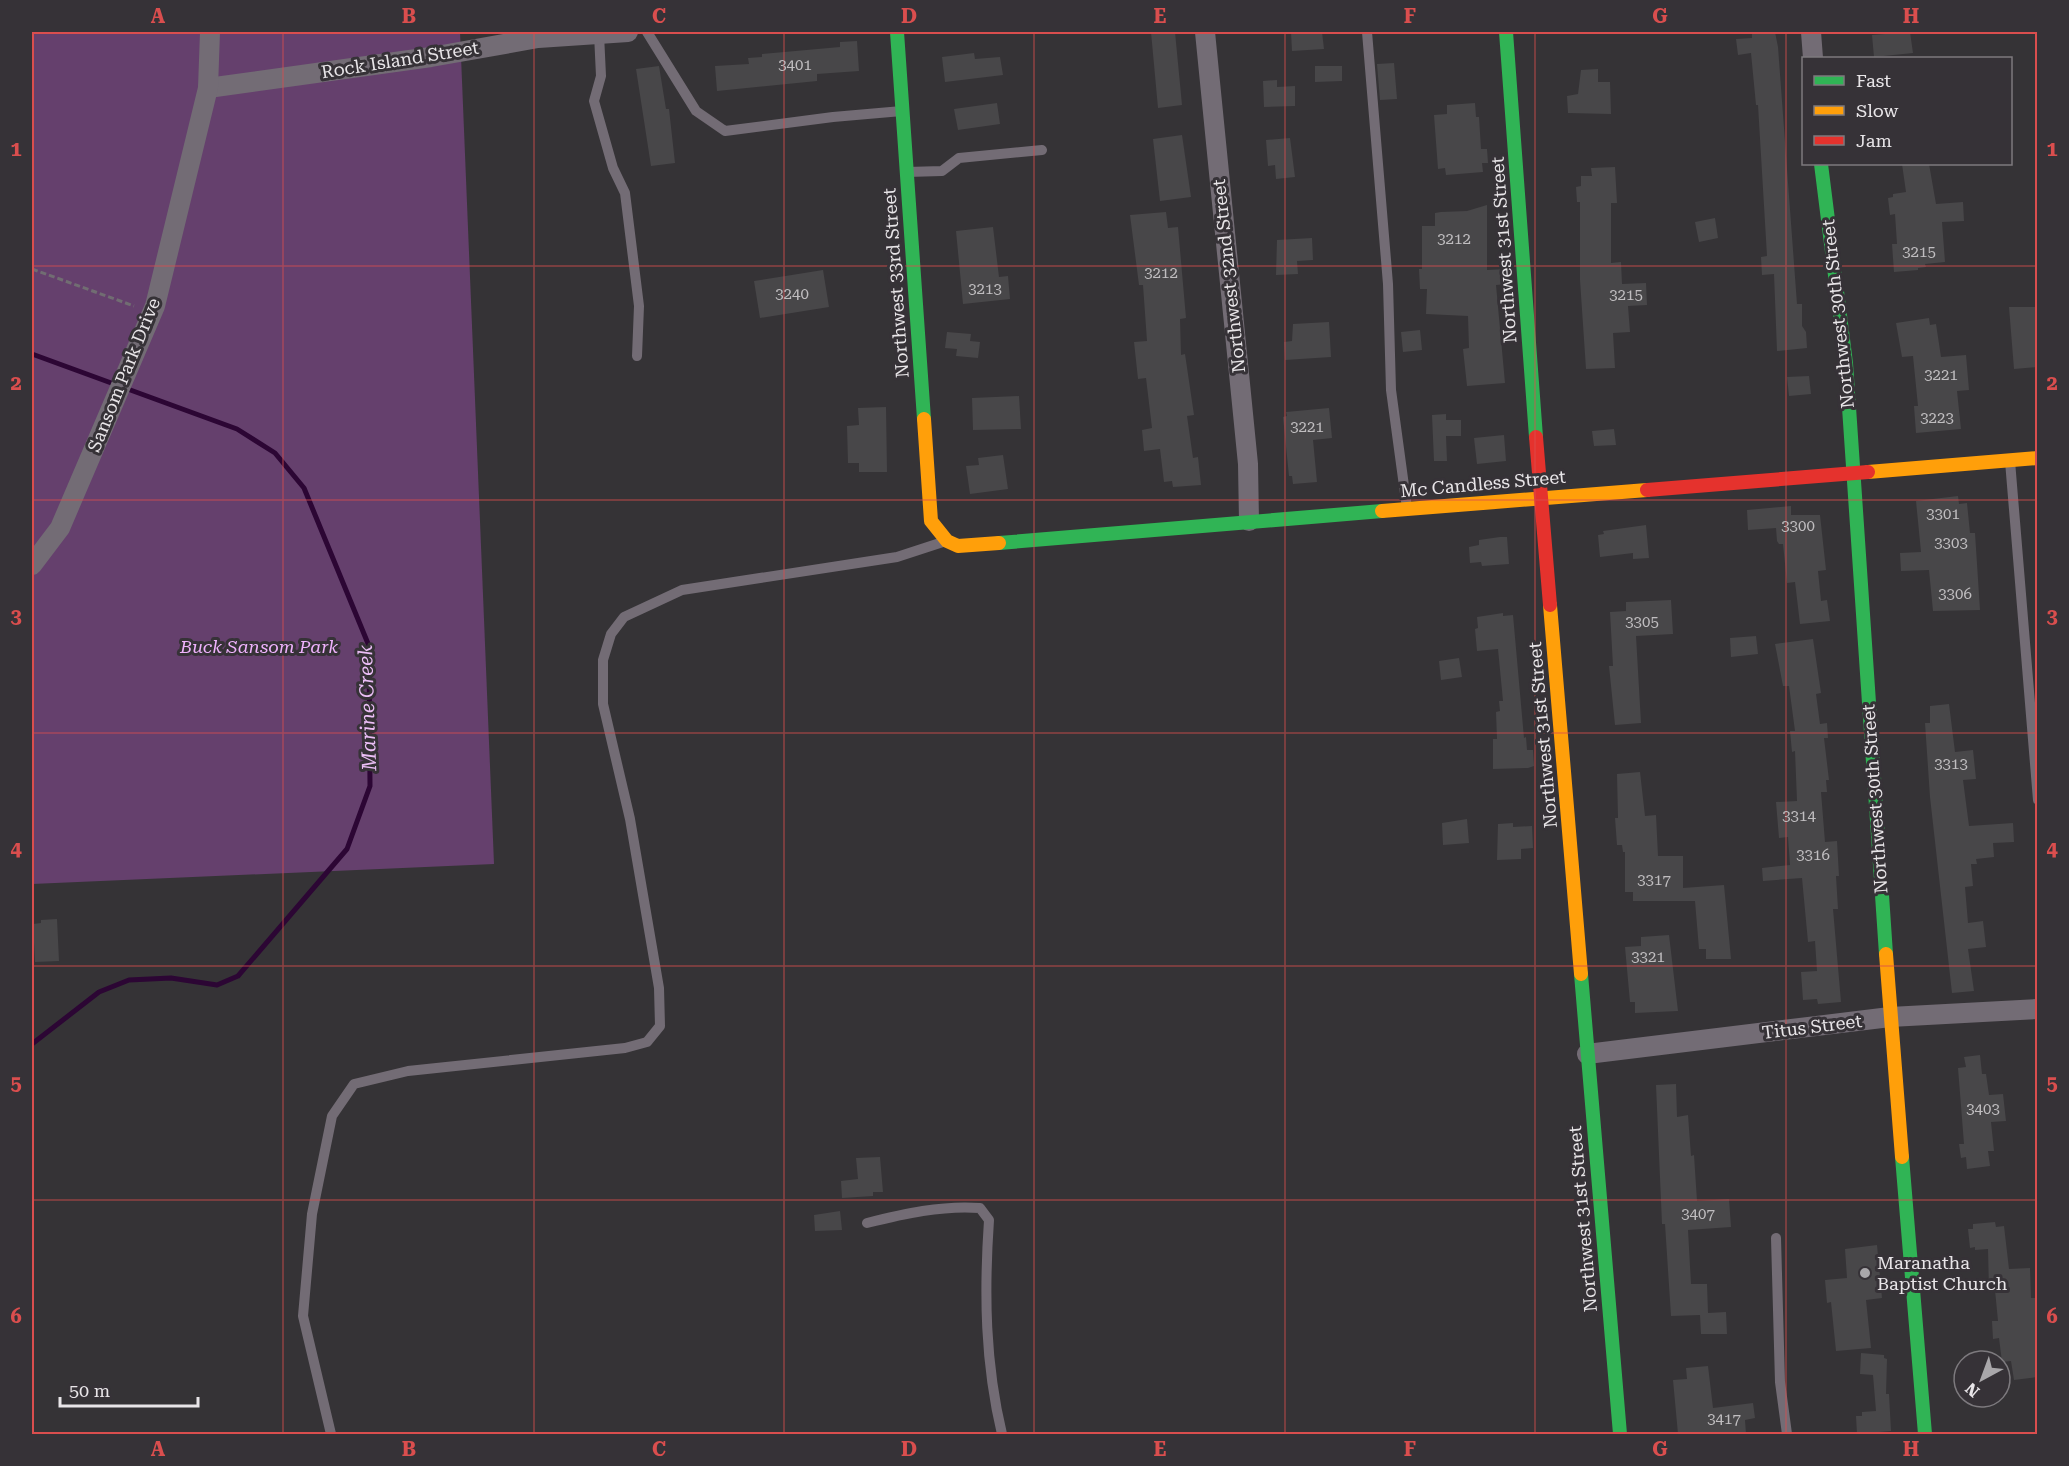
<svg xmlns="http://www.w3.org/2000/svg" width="2069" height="1466" viewBox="0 0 2069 1466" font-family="'Roboto Serif',serif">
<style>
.green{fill:#65406d}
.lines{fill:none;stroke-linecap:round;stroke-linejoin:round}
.stream{stroke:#2c0634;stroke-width:5}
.building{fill:#484749}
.path{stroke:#716d72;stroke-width:3;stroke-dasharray:6 3;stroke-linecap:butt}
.lane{stroke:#736c75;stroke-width:10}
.street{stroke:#736c75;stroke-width:20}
.fast{stroke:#30b455;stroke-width:14}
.slow{stroke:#ff9f0a;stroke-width:14}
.jam{stroke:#e5322d;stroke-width:14}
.grid{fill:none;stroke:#da4e4e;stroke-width:1.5;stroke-opacity:0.55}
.poi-dot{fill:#a9a7aa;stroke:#363237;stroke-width:2}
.labels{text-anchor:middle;stroke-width:6;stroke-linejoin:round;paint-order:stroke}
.number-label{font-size:15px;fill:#c0bec0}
.street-label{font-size:18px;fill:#e8e5e8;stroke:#363237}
.park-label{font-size:18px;font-style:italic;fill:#efb2fd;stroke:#363237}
.poi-label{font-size:18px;fill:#e8e5e8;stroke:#363237;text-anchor:start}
.water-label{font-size:20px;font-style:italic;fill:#ebbef6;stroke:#363237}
.neatline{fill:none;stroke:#da4e4e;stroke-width:2}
.grid-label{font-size:20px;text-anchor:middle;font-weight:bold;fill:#da4e4e}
</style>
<rect width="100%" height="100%" fill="#353336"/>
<polygon class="green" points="32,32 460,32 494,864 32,884"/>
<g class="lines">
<polyline class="stream" points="32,354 237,429 275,453 304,488 369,646 370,786 347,849 238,976 217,985 171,978 129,980 99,992 32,1044"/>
</g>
<g class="building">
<polygon points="1151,32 1175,32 1182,105 1158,108"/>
<polygon points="1291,32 1322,32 1324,49 1292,51"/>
<polygon points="1752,32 1775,32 1778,47 1797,304 1802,304 1802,326 1806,332 1807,348 1777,351 1774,274 1762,275 1761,257 1767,256 1758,105 1756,105 1751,53 1738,55 1736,39 1752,38"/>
<polygon points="1910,32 1913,53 1874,57 1872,35"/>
<polygon points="857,41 859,71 817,74 817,81 717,91 715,66 749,64 748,58 762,57 762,54 840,47 840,42"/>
<polygon points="974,53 975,59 1000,57 1003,75 945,82 942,57"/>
<polygon points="1394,63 1397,99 1380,100 1377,64"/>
<polygon points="659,66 666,109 669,109 675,163 651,166 636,69"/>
<polygon points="1315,66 1342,66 1342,81 1315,82"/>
<polygon points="1598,69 1598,82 1610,82 1611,114 1568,113 1567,96 1578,94 1581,70"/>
<polygon points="1277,80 1277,87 1295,86 1295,106 1264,107 1263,81"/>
<polygon points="997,103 1000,124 958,130 954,109"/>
<polygon points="1475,103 1476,117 1479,117 1481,149 1487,149 1488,163 1482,163 1483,172 1446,175 1445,168 1438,169 1434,115 1447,114 1447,105"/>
<polygon points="1182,135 1191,197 1160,201 1153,139"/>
<polygon points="1290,138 1295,177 1276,179 1275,165 1268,166 1266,140"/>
<polygon points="1902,164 1929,164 1936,204 1963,202 1964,221 1942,222 1945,262 1925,264 1926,267 1918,268 1918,270 1894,272 1892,244 1897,244 1895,214 1890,215 1888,198 1893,197 1893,194 1906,192"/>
<polygon points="1615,167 1617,203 1611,203 1611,263 1621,262 1622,284 1646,283 1647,305 1628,306 1630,332 1613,333 1615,368 1586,369 1580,280 1580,202 1577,202 1576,187 1581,186 1581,176 1592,176 1591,168"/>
<polygon points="1487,205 1487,270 1507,269 1508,284 1496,285 1505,383 1467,386 1463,349 1469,348 1468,316 1426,314 1427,289 1420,289 1419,269 1422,269 1422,226 1435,226 1435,213 1441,212 1467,211"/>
<polygon points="1166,212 1168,228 1178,227 1186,318 1180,319 1181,355 1185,354 1194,415 1187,416 1193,458 1198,457 1201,485 1173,487 1172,481 1164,482 1160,449 1144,451 1142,430 1152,428 1146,378 1138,379 1134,342 1147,341 1143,285 1139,285 1130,215"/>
<polygon points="1715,218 1718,238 1699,242 1695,222"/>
<polygon points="993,227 999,277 1008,276 1010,299 963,304 956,231"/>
<polygon points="1312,238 1313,260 1297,261 1298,274 1276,275 1277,240"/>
<polygon points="823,270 829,307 760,318 754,281"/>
<polygon points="2009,307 2037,307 2037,367 2014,369"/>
<polygon points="1929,318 1930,325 1936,324 1941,357 1966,355 1969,390 1957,391 1961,429 1916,433 1914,406 1918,406 1913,356 1902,357 1896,323"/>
<polygon points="1329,322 1331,357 1285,360 1284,342 1292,341 1293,324"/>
<polygon points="1420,330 1422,350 1403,352 1401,332"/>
<polygon points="947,332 971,334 970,341 980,342 978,358 956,356 957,349 945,348"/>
<polygon points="1809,376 1811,394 1789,396 1787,377"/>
<polygon points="1019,396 1021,429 973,430 972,398"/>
<polygon points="886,407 887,472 859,472 859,463 848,463 847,426 859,425 858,408"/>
<polygon points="1329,408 1332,438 1313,440 1317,482 1293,484 1292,476 1289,476 1283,417 1287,416 1286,412"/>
<polygon points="1446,414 1446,420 1461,420 1461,436 1446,436 1447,461 1434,461 1432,415"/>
<polygon points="1614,429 1616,445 1594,446 1592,431"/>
<polygon points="1504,435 1506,461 1477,464 1474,438"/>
<polygon points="1003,455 1008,489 970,494 966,466 979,465 978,458"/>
<polygon points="1958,496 1959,504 1967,503 1970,533 1975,533 1980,610 1933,611 1929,570 1901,571 1900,553 1921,552 1916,501"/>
<polygon points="1791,506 1791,515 1820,515 1826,570 1818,571 1821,601 1827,600 1830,621 1800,624 1795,582 1787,583 1783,544 1779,544 1777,541 1776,528 1748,530 1747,510"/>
<polygon points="1646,525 1649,558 1633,559 1633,553 1600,557 1598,535 1604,534 1603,531"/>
<polygon points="1500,537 1507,537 1509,564 1482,566 1481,562 1470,563 1469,547 1479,545 1479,540"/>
<polygon points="1671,600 1673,634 1636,636 1641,723 1615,725 1609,666 1613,666 1610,612 1626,611 1626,602"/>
<polygon points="1503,613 1503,616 1513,615 1524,738 1526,737 1527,750 1533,750 1534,766 1528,768 1493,769 1493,739 1497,739 1496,712 1500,711 1499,701 1503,701 1498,649 1477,651 1475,629 1478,628 1477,617"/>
<polygon points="1756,636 1758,654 1731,657 1730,638"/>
<polygon points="1813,639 1821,693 1816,694 1820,724 1827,723 1828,738 1824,738 1829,780 1826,780 1827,792 1821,792 1825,842 1837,841 1839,876 1836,876 1838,909 1833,909 1841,1002 1818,1004 1817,999 1803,1000 1801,972 1817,971 1815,941 1808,942 1802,878 1763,881 1762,868 1790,865 1788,837 1779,838 1776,802 1797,801 1795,751 1792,752 1790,731 1795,731 1789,686 1783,686 1775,644"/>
<polygon points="1459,658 1462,677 1441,680 1439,661"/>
<polygon points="1949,704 1955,752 1973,750 1976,779 1963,780 1969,826 2013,823 2014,842 1993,843 1994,857 1976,859 1977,864 1971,864 1973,886 1965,887 1968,923 1983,921 1986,947 1968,949 1974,991 1952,993 1930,797 1925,723 1930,723 1930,706"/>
<polygon points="1640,772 1645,816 1656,815 1658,856 1683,856 1683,888 1724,885 1731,959 1706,959 1706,949 1699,949 1695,901 1633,901 1633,892 1625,892 1625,852 1623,852 1622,845 1617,845 1615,818 1618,818 1617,774"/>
<polygon points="1467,819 1469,843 1443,845 1442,823"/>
<polygon points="1513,823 1513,827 1532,826 1533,848 1521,849 1521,859 1497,860 1498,824"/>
<polygon points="57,919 59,961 35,962 33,924 41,923 41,920"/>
<polygon points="1669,935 1678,1011 1635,1013 1635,1002 1630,1002 1625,947 1641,946 1641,937"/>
<polygon points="1980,1055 1982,1074 1986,1074 1989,1095 2003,1094 2006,1121 1991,1122 1994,1151 1988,1151 1990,1166 1967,1169 1966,1157 1961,1158 1959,1144 1964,1144 1958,1068 1966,1067 1964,1057"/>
<polygon points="1676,1084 1677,1117 1688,1115 1691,1156 1694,1155 1697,1201 1729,1199 1731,1227 1688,1230 1691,1284 1707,1284 1708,1313 1726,1312 1727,1334 1701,1334 1700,1315 1671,1316 1665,1224 1662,1224 1656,1085"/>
<polygon points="880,1157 883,1192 873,1192 873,1196 842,1198 841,1181 858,1179 856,1158"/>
<polygon points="840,1211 842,1230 815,1231 814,1215"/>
<polygon points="1995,1222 1996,1227 2004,1226 2009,1269 2030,1268 2031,1298 2035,1298 2037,1327 2037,1377 2014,1380 2011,1361 2002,1362 1999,1338 1993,1339 1992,1321 1998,1321 1995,1290 1989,1290 1988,1249 1975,1250 1975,1247 1970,1248 1968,1229 1973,1229 1973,1224"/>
<polygon points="1877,1245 1882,1298 1866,1300 1871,1348 1836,1351 1831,1302 1827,1303 1825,1280 1847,1278 1845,1249"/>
<polygon points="1861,1353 1884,1355 1884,1358 1887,1359 1886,1394 1889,1394 1891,1431 1857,1434 1856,1416 1862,1416 1862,1412 1876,1411 1873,1375 1860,1374"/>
<polygon points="1708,1366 1713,1408 1753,1403 1755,1418 1745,1420 1746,1434 1678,1434 1673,1380 1687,1379 1686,1368"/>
</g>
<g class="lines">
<polyline class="path" points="32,269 134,306"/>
<g class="lane">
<polyline points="647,32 696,111 725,131 833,117 902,111"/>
<polyline points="1367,32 1388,284 1391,390 1407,508"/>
<polyline points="599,34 601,76 594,101 613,168 625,193 639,306 637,356"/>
<polyline points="907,172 942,171 959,158 1042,150"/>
<polyline points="2010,461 2038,800"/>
<path d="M867,1223C903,1214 942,1205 980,1208L989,1220C984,1293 985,1363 1002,1434"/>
<polyline points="1776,1238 1780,1382 1787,1434"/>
<polyline points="331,1434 303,1316 312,1214 332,1116 354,1084 408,1071 625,1048 647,1042 660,1026 659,988 630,819 603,704 603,660 611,634 624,617 682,590 897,557 946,541"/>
</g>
<g class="street">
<polyline points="1205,32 1248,464 1249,521"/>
<polyline points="1811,32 1813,58"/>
<polyline points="208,88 431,57 538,38 628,32"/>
<polyline points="32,565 60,528 155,306 208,88 210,32"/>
<polyline points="1587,1054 1890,1017 2038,1009"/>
</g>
<g class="fast">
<polyline points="897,32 924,419"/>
<polyline points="1506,32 1536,437"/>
<polyline points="1821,164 1846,363 1886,954"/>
<polyline points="999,543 1382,511"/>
<polyline points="1581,974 1620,1434"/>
<polyline points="1902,1157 1925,1434"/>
</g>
<g class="slow">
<polyline points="924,419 931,521 947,541 958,546 999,543"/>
<polyline points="1868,472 2038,458"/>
<polyline points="1382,511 1647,490"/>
<polyline points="1550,605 1581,974"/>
<polyline points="1886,954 1902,1157"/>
</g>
<g class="jam">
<polyline points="1536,437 1550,605"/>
<polyline points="1647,490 1868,472"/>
</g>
</g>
<path class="grid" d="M283,32V1434M534,32V1434M784,32V1434M1034,32V1434M1285,32V1434M1535,32V1434M1786,32V1434M32,266H2038M32,500H2038M32,733H2038M32,966H2038M32,1200H2038"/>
<circle class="poi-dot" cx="1865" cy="1273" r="6"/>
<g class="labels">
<g class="number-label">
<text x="795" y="70">3401</text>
<text x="1454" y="244">3212</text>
<text x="1919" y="257">3215</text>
<text x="1161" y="278">3212</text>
<text x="985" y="294">3213</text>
<text x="792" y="299">3240</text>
<text x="1626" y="300">3215</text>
<text x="1941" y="380">3221</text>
<text x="1937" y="423">3223</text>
<text x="1307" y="432">3221</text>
<text x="1943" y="519">3301</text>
<text x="1798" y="531">3300</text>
<text x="1951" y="548">3303</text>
<text x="1955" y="599">3306</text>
<text x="1642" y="627">3305</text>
<text x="1951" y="769">3313</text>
<text x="1799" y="821">3314</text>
<text x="1813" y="860">3316</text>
<text x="1654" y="885">3317</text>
<text x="1648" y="962">3321</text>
<text x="1983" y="1114">3403</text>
<text x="1698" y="1219">3407</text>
<text x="1724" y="1424">3417</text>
</g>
<g class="street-label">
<text transform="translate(400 60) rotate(-9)" y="6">Rock Island Street</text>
<text transform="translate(1504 250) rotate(-94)" y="6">Northwest 31st Street</text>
<text transform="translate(1229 276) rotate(-96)" y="6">Northwest 32nd Street</text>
<text transform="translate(896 283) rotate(-94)" y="6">Northwest 33rd Street</text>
<text transform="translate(1838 314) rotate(-96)" y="6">Northwest 30th Street</text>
<text transform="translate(124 375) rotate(-68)" y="6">Sansom Park Drive</text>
<text transform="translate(1483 484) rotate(-5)" y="6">Mc Candless Street</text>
<text transform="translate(1543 735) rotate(-95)" y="6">Northwest 31st Street</text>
<text transform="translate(1875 799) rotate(-94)" y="6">Northwest 30th Street</text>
<text transform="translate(1812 1027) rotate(-7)" y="6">Titus Street</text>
<text transform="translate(1583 1219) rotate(-95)" y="6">Northwest 31st Street</text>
</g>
<g class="park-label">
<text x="259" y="653">Buck Sansom Park</text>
</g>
<g class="poi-label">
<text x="1877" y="1269">Maranatha<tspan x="1877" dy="21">Baptist Church</tspan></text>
</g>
<g class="water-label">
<text transform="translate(367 708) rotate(-92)" y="7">Marine Creek</text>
</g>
</g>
<rect width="2069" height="1466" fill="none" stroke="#363237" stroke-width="66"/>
<rect x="1802" y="57" width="210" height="108" fill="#363237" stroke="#7d7a7e" stroke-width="1.5"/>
<rect x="1814" y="76" width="30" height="9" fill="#30b455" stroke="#7d7a7e" stroke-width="1.5"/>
<text x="1856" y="87" font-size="18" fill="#e8e5e8">Fast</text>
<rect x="1814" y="106" width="30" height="9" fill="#ff9f0a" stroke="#7d7a7e" stroke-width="1.5"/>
<text x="1856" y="117" font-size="18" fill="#e8e5e8">Slow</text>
<rect x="1814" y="136" width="30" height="9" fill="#e5322d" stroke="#7d7a7e" stroke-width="1.5"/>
<text x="1856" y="147" font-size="18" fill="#e8e5e8">Jam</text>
<g transform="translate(1982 1379) rotate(221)"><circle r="28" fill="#363237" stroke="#7d7a7e" stroke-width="1.5"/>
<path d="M0-4.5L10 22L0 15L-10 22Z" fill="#a9a7aa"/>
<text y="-9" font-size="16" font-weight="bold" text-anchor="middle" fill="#e8e5e8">N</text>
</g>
<path d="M60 1397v9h138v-9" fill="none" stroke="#e8e5e8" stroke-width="3"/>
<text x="69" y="1397" font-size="18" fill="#e8e5e8" stroke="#363237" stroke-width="4.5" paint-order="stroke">50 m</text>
<rect x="33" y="33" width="2003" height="1400" class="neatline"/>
<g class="grid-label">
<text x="158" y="23">A</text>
<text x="409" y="23">B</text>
<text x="659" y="23">C</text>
<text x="909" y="23">D</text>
<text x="1160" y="23">E</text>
<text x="1410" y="23">F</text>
<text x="1660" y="23">G</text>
<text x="1911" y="23">H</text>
<text x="16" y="156">1</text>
<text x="2052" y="156">1</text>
<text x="16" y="390">2</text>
<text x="2052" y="390">2</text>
<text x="16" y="623">3</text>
<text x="2052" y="623">3</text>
<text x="16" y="856">4</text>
<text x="2052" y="856">4</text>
<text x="16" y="1090">5</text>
<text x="2052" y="1090">5</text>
<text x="16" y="1323">6</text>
<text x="2052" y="1323">6</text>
<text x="158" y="1456">A</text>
<text x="409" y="1456">B</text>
<text x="659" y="1456">C</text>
<text x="909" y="1456">D</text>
<text x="1160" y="1456">E</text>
<text x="1410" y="1456">F</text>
<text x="1660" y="1456">G</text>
<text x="1911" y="1456">H</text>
</g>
</svg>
